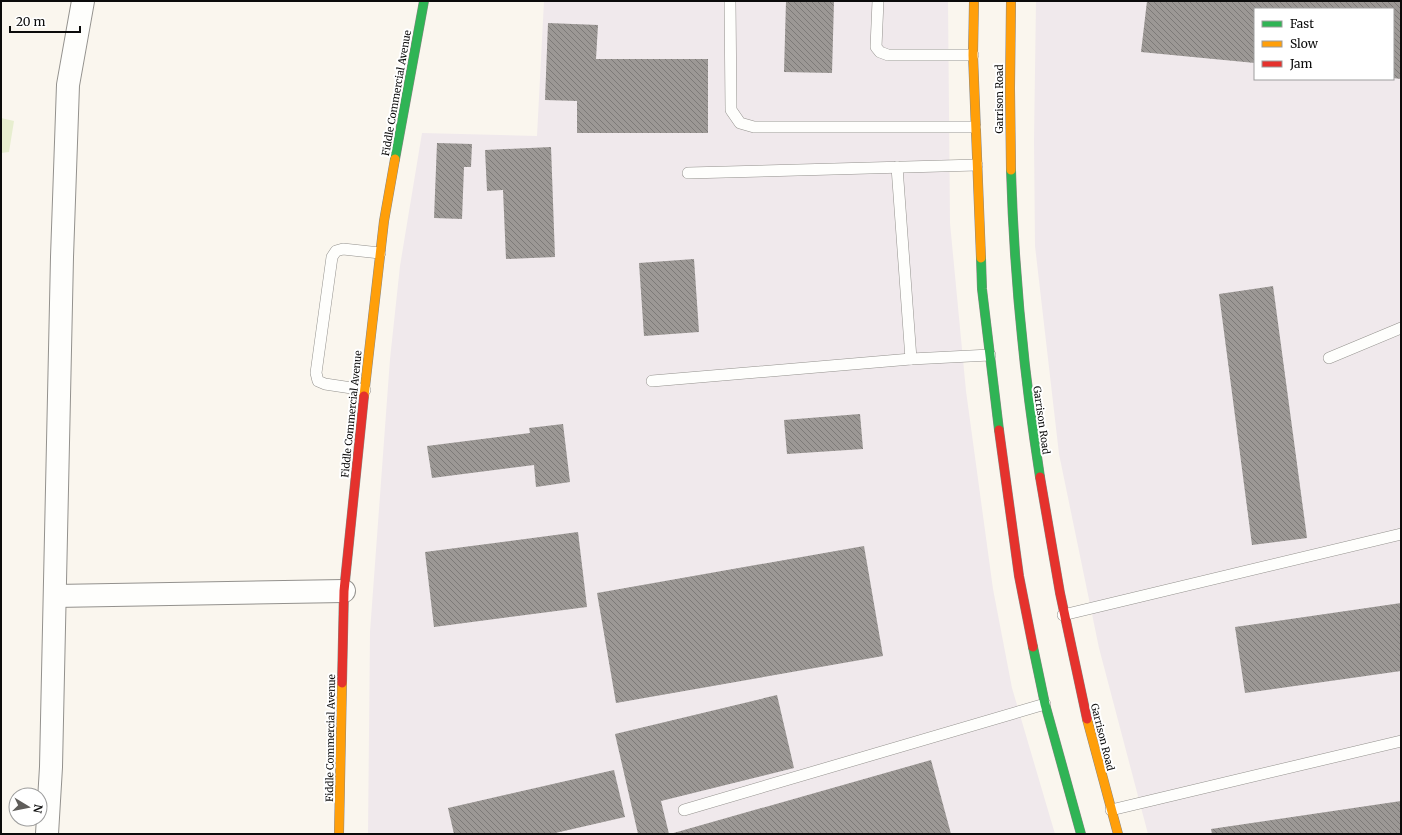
<svg xmlns="http://www.w3.org/2000/svg" width="1402" height="835" viewBox="0 0 1402 835" font-family="Merriweather,serif">
<style>
.industrial{fill:#f0e9ec;fill-rule:evenodd}
.grass{fill:#e7eecf}
.building{fill:url(#building-back-hatch)}
.lines{fill:none;stroke-linecap:round;stroke-linejoin:round}
.lane-casing{stroke:#93918d;stroke-width:12}
.street-casing{stroke:#93918d;stroke-width:24}
.fast-casing{stroke:#898784;stroke-width:10}
.slow-casing{stroke:#898784;stroke-width:10}
.jam-casing{stroke:#898784;stroke-width:10}
.lane{stroke:#fefefc;stroke-width:11}
.street{stroke:#fefefc;stroke-width:22}
.fast{stroke:#30b455;stroke-width:9}
.slow{stroke:#ff9f0a;stroke-width:9}
.jam{stroke:#e5322d;stroke-width:9}
.labels{text-anchor:middle;stroke-width:4;stroke-linejoin:round;paint-order:stroke}
.street-label{font-size:10px;fill:#0b0b0b;stroke:#fff}
</style>
<defs>
<pattern id="building-back-hatch" width="6" height="6" patternUnits="userSpaceOnUse"><rect width="6" height="6" fill="#9c9895"/><path d="M-1 5l2 2M0 0l6 6M5-1l2 2" fill="none" stroke="#7d7a78"/></pattern>
</defs>
<rect width="100%" height="100%" fill="#faf6ee"/>
<g class="industrial">
<polygon points="544,1 948,1 950,223 966,391 993,589 1012,688 1055,834 368,834 370,632 390,359 400,266 422,133 537,136"/>
<path d="M1036,1H1401V834H1148L1099,648L1059,454L1035,246L1034,141ZM1255,9H1393V79H1255Z"/>
</g>
<polygon class="grass" points="1,118 14,121 9,152 1,153"/>
<g class="building">
<polygon points="786,1 834,1 832,73 784,72"/>
<polygon points="1147,1 1401,1 1401,79 1393,78 1393,9 1255,9 1255,63 1141,52"/>
<polygon points="548,23 598,25 596,59 708,59 708,133 577,133 577,101 545,100"/>
<polygon points="437,143 472,144 471,167 464,167 462,219 434,218"/>
<polygon points="551,147 555,257 506,259 503,190 487,191 485,150"/>
<polygon points="694,259 699,332 644,336 639,263"/>
<polygon points="1273,286 1307,538 1252,545 1219,294"/>
<polygon points="860,414 863,449 787,454 784,420"/>
<polygon points="563,424 570,482 536,487 534,465 432,478 427,446 530,433 529,428"/>
<polygon points="578,532 587,607 434,627 425,552"/>
<polygon points="864,546 883,656 616,703 597,593"/>
<polygon points="1401,603 1401,671 1245,693 1235,627"/>
<polygon points="777,695 794,768 661,801 669,834 638,834 615,734"/>
<polygon points="931,760 951,834 670,834"/>
<polygon points="614,770 625,817 551,834 454,834 448,808"/>
<polygon points="1401,801 1401,834 1212,834 1211,829"/>
</g>
<g class="lines">
<defs>
<g id="lane">
<polyline points="730,1 731,110 740,123 754,127 975,127"/>
<polyline points="878,1 876,47 880,52 888,55 973,55"/>
<polyline points="897,167 911,359"/>
<polyline points="688,173 977,165"/>
<polyline points="1329,358 1401,328"/>
<polyline points="652,381 911,359 990,355"/>
<polyline points="365,390 325,384 318,381 316,373 332,257 336,251 343,249 380,253"/>
<polyline points="1063,615 1401,534"/>
<polyline points="684,810 1045,704"/>
<polyline points="1111,810 1401,741"/>
</g>
<g id="street">
<polyline points="55,596 344,591"/>
<polyline points="47,834 51,767 62,257 68,85 83,1"/>
</g>
<g id="fast">
<polyline points="395,159 424,1"/>
<path d="M1011,170C1014,272 1024,375 1040,477"/>
<polyline points="981,258 982,289 999,430"/>
<polyline points="1033,647 1045,704 1081,834"/>
</g>
<g id="slow">
<polyline points="974,1 973,55 981,258"/>
<polyline points="1011,170 1010,88 1011,1"/>
<polyline points="364,396 384,221 395,159"/>
<polyline points="1087,719 1118,834"/>
<polyline points="339,834 342,683"/>
</g>
<g id="jam">
<polyline points="999,430 1019,576 1033,647"/>
<polyline points="1040,477 1060,593 1087,719"/>
<polyline points="342,683 344,591 364,396"/>
</g>
</defs>
<use href="#lane" class="lane-casing"/>
<use href="#street" class="street-casing"/>
<use href="#fast" class="fast-casing"/>
<use href="#slow" class="slow-casing"/>
<use href="#jam" class="jam-casing"/>
<use href="#lane" class="lane"/>
<use href="#street" class="street"/>
<use href="#fast" class="fast"/>
<use href="#slow" class="slow"/>
<use href="#jam" class="jam"/>
</g>
<g class="labels">
<g class="street-label">
<text transform="translate(396 93) rotate(-80)" y="4">Fiddle Commercial Avenue</text>
<text transform="translate(999 99) rotate(-90)" y="4">Garrison Road</text>
<text transform="translate(351 414) rotate(-84)" y="4">Fiddle Commercial Avenue</text>
<text transform="translate(1042 420) rotate(82)" y="4">Garrison Road</text>
<text transform="translate(1103 737) rotate(76)" y="4">Garrison Road</text>
<text transform="translate(330 738) rotate(-89)" y="4">Fiddle Commercial Avenue</text>
</g>
</g>
<rect width="1402" height="835" fill="none" stroke="#0b0b0b" stroke-width="4"/>
<rect x="1254" y="8" width="140" height="72" fill="#ffffff" stroke="#9d9d9d"/>
<rect x="1262" y="21" width="20" height="6" fill="#30b455" stroke="#9d9d9d"/>
<text x="1290" y="28" font-size="12" fill="#0b0b0b">Fast</text>
<rect x="1262" y="41" width="20" height="6" fill="#ff9f0a" stroke="#9d9d9d"/>
<text x="1290" y="48" font-size="12" fill="#0b0b0b">Slow</text>
<rect x="1262" y="61" width="20" height="6" fill="#e5322d" stroke="#9d9d9d"/>
<text x="1290" y="68" font-size="12" fill="#0b0b0b">Jam</text>
<g transform="translate(28 807) rotate(100)"><circle r="19" fill="#ffffff" stroke="#9d9d9d"/>
<path d="M0-3L7 15L0 10L-7 15Z" fill="#5f5d5a"/>
<text y="-6" font-size="11" font-weight="bold" text-anchor="middle" fill="#0b0b0b">N</text>
</g>
<path d="M10 26v6h70v-6" fill="none" stroke="#0b0b0b" stroke-width="2"/>
<text x="16" y="26" font-size="12" fill="#0b0b0b" stroke="#ffffff" stroke-width="3" paint-order="stroke">20 m</text>
</svg>
